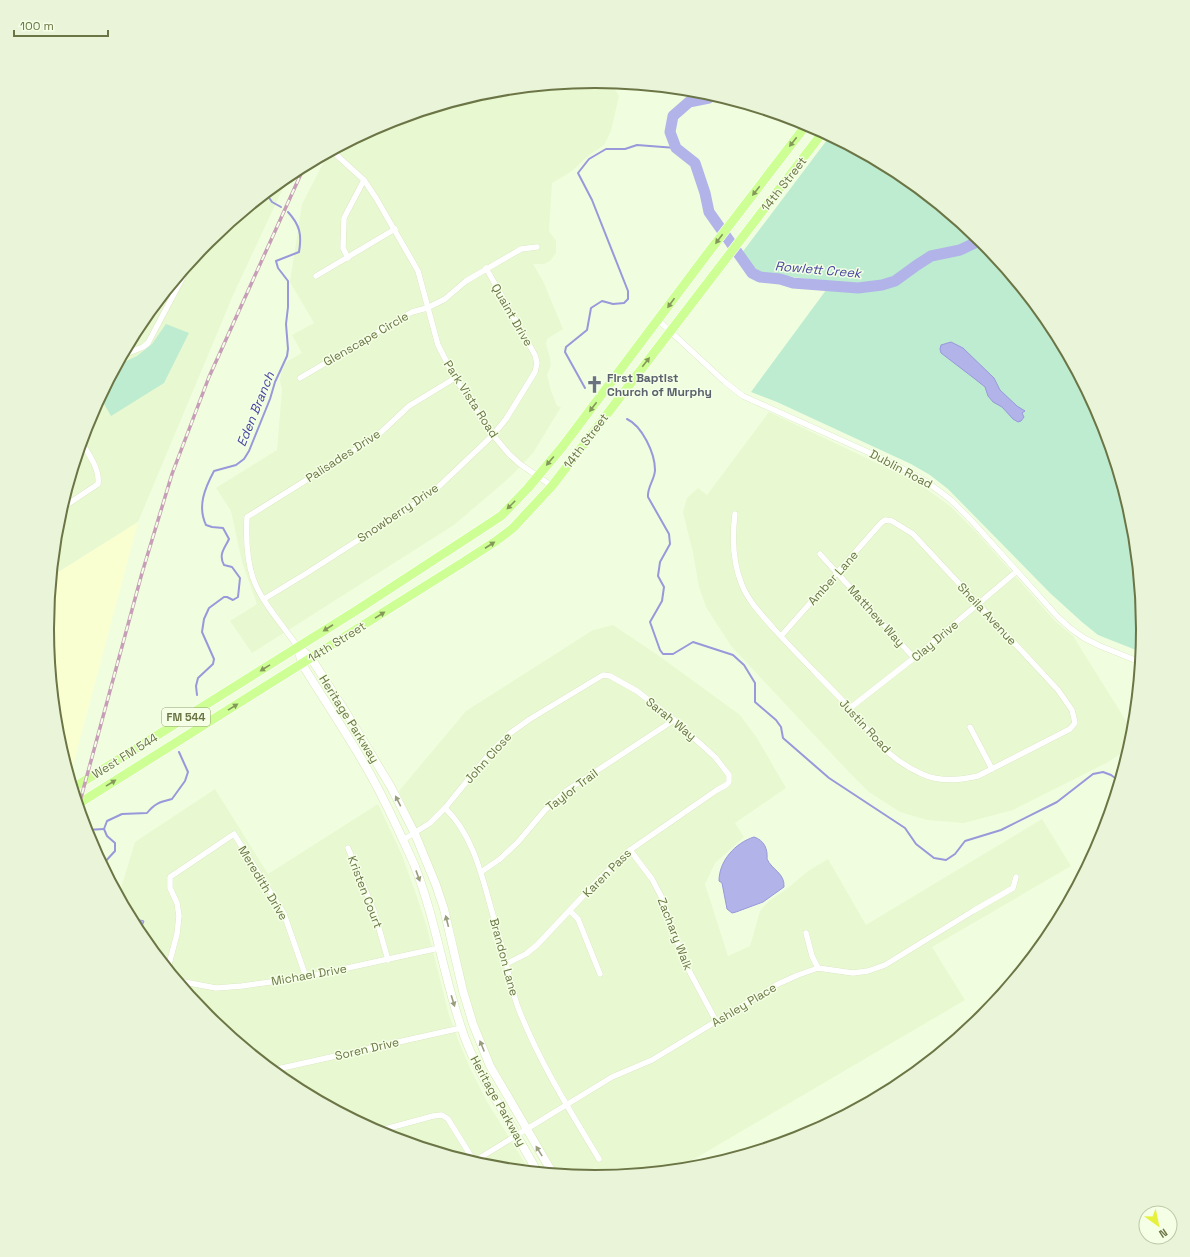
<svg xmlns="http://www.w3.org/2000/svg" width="1190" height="1257" viewBox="0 0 1190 1257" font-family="'Space Grotesk',sans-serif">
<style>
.residential{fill:#e8f8d0}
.commercial{fill:#f9ffd1}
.green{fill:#bdecd1}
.water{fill:#b2b3e8;stroke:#9898db}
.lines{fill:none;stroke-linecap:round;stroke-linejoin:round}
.stream{stroke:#9898db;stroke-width:2}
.river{stroke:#b2b3e8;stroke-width:11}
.street-casing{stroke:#d3dfb7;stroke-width:6}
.secondary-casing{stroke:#d9e8b8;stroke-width:9}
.primary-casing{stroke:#fff;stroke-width:10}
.street{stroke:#fff;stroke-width:5.5}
.secondary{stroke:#fff;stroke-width:8}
.primary{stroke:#cdff94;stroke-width:9}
.rail-casing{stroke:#c79eb7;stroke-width:3.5}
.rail{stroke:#f4ffe6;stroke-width:2;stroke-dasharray:6;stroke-linecap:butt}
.oneway{fill:#849859}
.oneway2{fill:#989e7d}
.labels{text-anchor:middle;stroke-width:3;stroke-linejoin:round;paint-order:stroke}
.shield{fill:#f4ffe6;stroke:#959e75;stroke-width:1}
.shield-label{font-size:11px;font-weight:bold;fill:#6c7545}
.street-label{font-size:12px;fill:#6c7545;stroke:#f4ffe6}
.worship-label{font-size:12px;font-weight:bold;fill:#5b616d;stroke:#f4ffe6;text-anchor:start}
.water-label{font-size:13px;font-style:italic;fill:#4645a0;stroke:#f4ffe6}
.rim{fill:none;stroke:#6c7545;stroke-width:2}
</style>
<rect width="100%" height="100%" fill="#f0fedf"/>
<g class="residential">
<polygon points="595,81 610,82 619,96 611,131 604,145 589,155 572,171 552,183 549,231 556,241 556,253 550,261 544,264 533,264 543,281 563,329 547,339 546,344 550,358 551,365 547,375 551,391 557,406 561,407 533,453 509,478 454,525 252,653 230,621 257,604 242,562 231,511 216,488 277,450 282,389 280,381 281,373 286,362 302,353 292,335 314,323 290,282 302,204 329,152 386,122 488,91"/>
<polygon points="290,173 234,293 138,522 52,576 58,521 89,419 139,324 208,241"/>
<polygon points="769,412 915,481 950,506 977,533 1055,621 1073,636 1133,732 1129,748 1108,762 1013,810 964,823 927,820 900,812 869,792 847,770 731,646 706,607 699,587 693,553 683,512 687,498 698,488 707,495"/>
<polygon points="613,625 662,658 740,715 757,738 786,788 735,823 744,837 715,863 705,884 728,956 750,946 760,911 769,901 788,888 808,871 828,859 866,925 889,911 1042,819 1071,866 932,947 965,1000 679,1168 595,1176 558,1173 495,1069 474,1014 464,981 455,935 430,861 399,791 466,711 593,630"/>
<polygon points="215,789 268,874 378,804 401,853 415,891 426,924 449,1015 459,1042 470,1068 486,1100 529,1170 488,1166 385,1135 290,1084 207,1016 139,933 119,895 135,842"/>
</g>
<polygon class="commercial" points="138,522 70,776 57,735 47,628 52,576"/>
<g class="green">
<polygon points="830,136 900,173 983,241 1051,324 1101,419 1133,522 1143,629 1141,652 1098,635 1082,622 1050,593 948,489 930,475 911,464 777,402 751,392 832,282 757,272 741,254"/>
<polygon points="166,324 189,333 164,383 111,416 100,397 118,365 137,356 152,344"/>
</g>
<g class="water">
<polygon points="951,342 963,348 994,378 1000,390 1017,406 1025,411 1022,413 1024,417 1021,421 1018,422 1013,419 1002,407 993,402 988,396 985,387 975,379 941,353 940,349 941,345"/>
<path d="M754,837C764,840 768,849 767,859C772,870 785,873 784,887L763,902L736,912L732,913L727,909L722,883L719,881C719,861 735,843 754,837Z"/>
<polygon points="132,918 144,921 141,929 144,930 143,936 139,933 132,919"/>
</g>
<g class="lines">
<g class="stream">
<polyline points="266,193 272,202 281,207"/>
<polyline points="585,388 565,352 566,347 587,330 591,308 602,301 613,304 624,303 628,299 628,291 592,200 578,173 589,159 606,149 625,149 637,145 676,148"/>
<path d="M627,419C642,426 655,453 655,470C655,479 647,487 648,497L669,534L670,544L660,562L658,576L664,587L662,601L650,622L660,650L663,654H673L693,642L733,655L744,665L755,683V702L776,720L781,727L783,738L829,778L905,828L916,844L934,858L946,860L955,854L965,841L1001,830L1057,802L1093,774L1103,772L1111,775L1119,781"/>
<path d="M197,695L196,686L198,678L213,664L214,659L202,632L204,619L209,608L224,597H227L233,600L238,597L240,578L232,567L224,565C218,554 225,548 229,539L223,528L212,527L206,525C197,506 205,488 214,471L236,465L244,459L249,451L270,399L275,382L287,356L288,349L286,324L288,307V281L278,268L276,261L299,252C302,235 300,225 288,212"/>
<polyline points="86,830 104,829"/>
<path d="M103,864L115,851V843L107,836L104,829L107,821L122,814L147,813C155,803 160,802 172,799L185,781L188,772L179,752"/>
</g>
<polyline class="river" points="712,94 709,98 689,102 673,116 670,132 676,148 695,163 705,193 709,212 752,273 760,277 780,279 793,283 858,288 882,285 895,281 917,265 931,256 960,250 981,240"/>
<defs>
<g id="street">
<polyline points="332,151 364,180 376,198 418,271 438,345 455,378 493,435 509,454 520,464 552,486"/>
<polyline points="348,258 343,248 344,218 364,180"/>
<polyline points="316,276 395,229"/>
<polyline points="658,320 725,382 743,396 890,462 927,482 951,500 971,520 1057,616 1070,628 1084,638 1100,646 1140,662"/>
<polyline points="123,355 143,347 148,343 192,260"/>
<polyline points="300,378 412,312 427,308 445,299 466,281 521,249 537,247"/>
<path d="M62,508L98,484C100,470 89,454 82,443"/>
<path d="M735,514C732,537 733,563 742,585C749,602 762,615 774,629C796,653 820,677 843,701C859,718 872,737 889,753C898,761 911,769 922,774C939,782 961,780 978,776L1070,729L1075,723L1072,710L1058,690L913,534L892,521L885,520L881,523L781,636"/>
<polyline points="820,554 914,658"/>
<polyline points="264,599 307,573 433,492 493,435 506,419 535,372 537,363 535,355 486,268"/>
<path d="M298,647C284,627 260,600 253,578C246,558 246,537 247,517L377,436L409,406L455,378"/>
<polyline points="850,708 914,658 1017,571"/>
<polyline points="970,727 992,769"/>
<path d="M445,808C472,834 481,872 491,908C496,926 502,945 506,963C510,979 513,995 519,1010C540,1063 570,1111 599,1159"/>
<polyline points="403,840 430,823 445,808 490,753 509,734 530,719 603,675 610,676 637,691 674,720 715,757 729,775 729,782 726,785 717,790 630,850 600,878 537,945 526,954 506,964"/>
<polyline points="348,848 374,911 388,960"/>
<polyline points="630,850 652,879 662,898 684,961 716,1021"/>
<polyline points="481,872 500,859 518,842 545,810 566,791 674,720"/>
<polyline points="570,911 578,919 600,974"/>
<polyline points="806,933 812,956 818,968"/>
<polyline points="168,968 177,934 179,916 177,903 170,888 170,877 234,834 284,914 306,977"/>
<polyline points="179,981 216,988 242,986 306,977 439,948"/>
<polyline points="273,1070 461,1028"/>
<polyline points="378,1131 433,1116 442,1115 448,1119 474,1161"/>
<polyline points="473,1162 612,1077 652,1060 778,984 798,975 818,968 853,973 868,971 885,965 973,911 1013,888 1016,877"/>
</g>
<g id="secondary">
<polyline points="298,647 311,658 350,719 391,787 415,834 436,885 444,909 463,991 473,1024 490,1066 552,1172"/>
<path d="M298,647L302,664C324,700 348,735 369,772C386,802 400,833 414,864C435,917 443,973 461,1027C471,1058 487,1085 504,1113C515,1132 526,1152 537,1171"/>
</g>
<g id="primary">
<polyline points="73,788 357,610 469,537 501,516 528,488 563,446 705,257 807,124"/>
<polyline points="78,804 462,563 496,541 513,528 552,486 823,132"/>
</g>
</defs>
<use href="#street" class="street-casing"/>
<use href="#secondary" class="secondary-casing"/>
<use href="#primary" class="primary-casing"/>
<use href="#street" class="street"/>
<use href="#secondary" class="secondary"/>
<use href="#primary" class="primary"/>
<defs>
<polyline id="rail" points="79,805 142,573 172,474 209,377 305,165"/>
</defs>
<use href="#rail" class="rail-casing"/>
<use href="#rail" class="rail"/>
</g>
<defs><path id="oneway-solid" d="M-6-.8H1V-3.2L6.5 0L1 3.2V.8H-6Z"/></defs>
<g class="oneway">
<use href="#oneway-solid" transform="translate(793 142) rotate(128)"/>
<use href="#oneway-solid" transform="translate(756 191) rotate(128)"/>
<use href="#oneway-solid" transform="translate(719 239) rotate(127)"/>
<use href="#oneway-solid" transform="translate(671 303) rotate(126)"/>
<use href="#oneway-solid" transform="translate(646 362) rotate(-52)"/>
<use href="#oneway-solid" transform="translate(593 407) rotate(127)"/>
<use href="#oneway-solid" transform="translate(550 461) rotate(130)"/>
<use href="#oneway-solid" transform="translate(511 505) rotate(135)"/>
<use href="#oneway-solid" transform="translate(490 545) rotate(-33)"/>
<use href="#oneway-solid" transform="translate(380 615) rotate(-32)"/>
<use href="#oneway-solid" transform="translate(328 628) rotate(147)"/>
<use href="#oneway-solid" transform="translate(265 668) rotate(148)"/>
<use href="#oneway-solid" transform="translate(233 707) rotate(-32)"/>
<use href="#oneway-solid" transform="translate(111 783) rotate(-32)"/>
</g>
<g class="oneway2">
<use href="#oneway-solid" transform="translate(398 801) rotate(-117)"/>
<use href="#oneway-solid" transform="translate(418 876) rotate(70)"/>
<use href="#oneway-solid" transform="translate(447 921) rotate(-104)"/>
<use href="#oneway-solid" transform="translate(453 1001) rotate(73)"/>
<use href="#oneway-solid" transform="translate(482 1046) rotate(-112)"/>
<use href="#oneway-solid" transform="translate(539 1151) rotate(-122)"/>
</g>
<defs>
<symbol id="church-bare" viewBox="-9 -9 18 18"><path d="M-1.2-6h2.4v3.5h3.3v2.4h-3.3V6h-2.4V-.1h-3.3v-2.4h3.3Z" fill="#6b7280" stroke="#f4ffe6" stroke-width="2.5" paint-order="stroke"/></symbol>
</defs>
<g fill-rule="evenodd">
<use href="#church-bare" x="582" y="372" width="25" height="25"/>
</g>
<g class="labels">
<rect class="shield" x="162" y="708" width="48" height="18" rx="3"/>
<g class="shield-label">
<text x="186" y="721">FM 544</text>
</g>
<g class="street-label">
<text transform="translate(784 184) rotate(-52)" y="4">14th Street</text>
<text transform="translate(512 315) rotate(60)" y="4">Quaint Drive</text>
<text transform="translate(366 339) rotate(-30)" y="4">Glenscape Circle</text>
<text transform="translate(471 399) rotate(57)" y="4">Park Vista Road</text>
<text transform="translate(586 441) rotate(-53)" y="4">14th Street</text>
<text transform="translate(343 456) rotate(-33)" y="4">Palisades Drive</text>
<text transform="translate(901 469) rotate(28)" y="4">Dublin Road</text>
<text transform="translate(398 513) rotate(-34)" y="4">Snowberry Drive</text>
<text transform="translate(833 578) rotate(-48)" y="4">Amber Lane</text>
<text transform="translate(987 614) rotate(47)" y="4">Sheila Avenue</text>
<text transform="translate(876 616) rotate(48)" y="4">Matthew Way</text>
<text transform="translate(935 641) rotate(-40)" y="4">Clay Drive</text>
<text transform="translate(337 642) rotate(-32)" y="4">14th Street</text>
<text transform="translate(349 719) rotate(58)" y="4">Heritage Parkway</text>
<text transform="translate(671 719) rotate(39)" y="4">Sarah Way</text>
<text transform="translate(865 726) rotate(47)" y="4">Justin Road</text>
<text transform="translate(125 756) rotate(-32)" y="4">West FM 544</text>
<text transform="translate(488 758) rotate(-48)" y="4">John Close</text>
<text transform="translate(572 790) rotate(-37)" y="4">Taylor Trail</text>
<text transform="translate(607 873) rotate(-45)" y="4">Karen Pass</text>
<text transform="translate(263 883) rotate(59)" y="4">Meredith Drive</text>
<text transform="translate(365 892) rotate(69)" y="4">Kristen Court</text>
<text transform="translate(675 934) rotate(69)" y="4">Zachary Walk</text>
<text transform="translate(504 957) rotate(75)" y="4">Brandon Lane</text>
<text transform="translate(309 975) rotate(-10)" y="4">Michael Drive</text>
<text transform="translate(744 1005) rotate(-31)" y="4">Ashley Place</text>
<text transform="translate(367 1049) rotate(-13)" y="4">Soren Drive</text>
<text transform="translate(498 1101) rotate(61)" y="4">Heritage Parkway</text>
</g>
<g class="worship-label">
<text x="607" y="382">First Baptist<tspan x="607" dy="14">Church of Murphy</tspan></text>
</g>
<g class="water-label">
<text transform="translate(818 269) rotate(5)" y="5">Rowlett Creek</text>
<text transform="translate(255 409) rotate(-68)" y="5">Eden Branch</text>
</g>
</g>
<path d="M0 0H1190V1257H0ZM54 629a541 541 0 1 1 1082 0a541 541 0 1 1-1082 0Z" fill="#e9f4d9" fill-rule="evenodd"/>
<path class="rim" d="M54 629a541 541 0 1 1 1082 0a541 541 0 1 1-1082 0Z"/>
<g transform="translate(1158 1225) rotate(147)"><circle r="19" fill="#f4ffe6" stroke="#bec8a6"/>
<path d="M0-3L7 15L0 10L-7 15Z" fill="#e5f13a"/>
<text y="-6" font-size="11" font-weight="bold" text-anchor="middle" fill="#6c7545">N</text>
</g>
<path d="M14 30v6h94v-6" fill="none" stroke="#6c7545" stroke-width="2"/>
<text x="20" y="30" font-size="12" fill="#6c7545" stroke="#f4ffe6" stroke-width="3" paint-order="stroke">100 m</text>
</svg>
